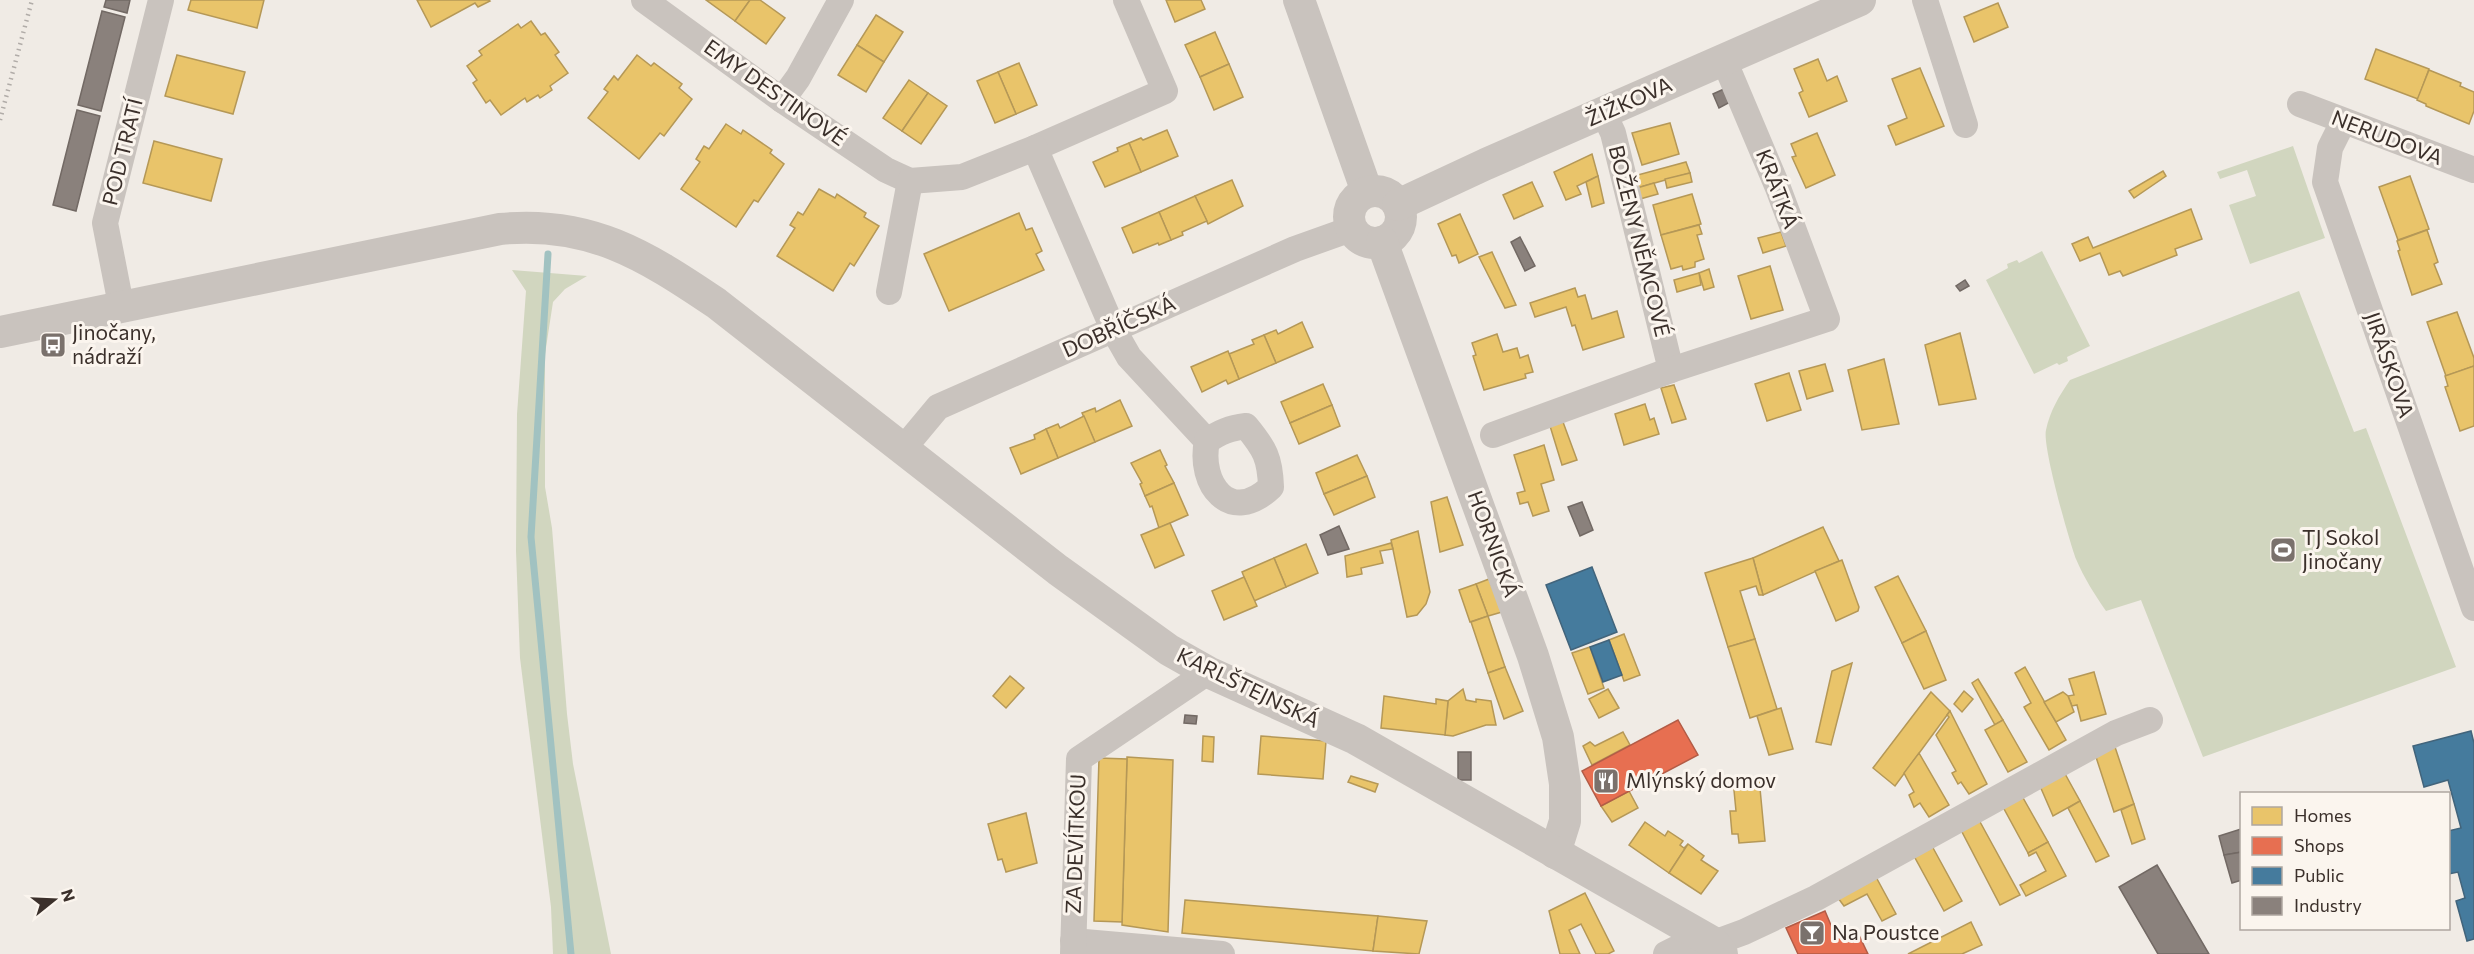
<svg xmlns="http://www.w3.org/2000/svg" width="2474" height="954" viewBox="0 0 2474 954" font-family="Commissioner,sans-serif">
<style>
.green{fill:#d1d6bf}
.homes{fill:#e9c46a;stroke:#b59857;stroke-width:1.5}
.shops{fill:#e76f51;stroke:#b35c46;stroke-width:1.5}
.public{fill:#457b9d;stroke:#42647b;stroke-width:1.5}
.industry{fill:#8a817c;stroke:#726964;stroke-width:1.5}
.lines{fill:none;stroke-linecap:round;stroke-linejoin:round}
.stream{stroke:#a1c2c1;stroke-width:7}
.minor{stroke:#c9c3be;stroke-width:26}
.tertiary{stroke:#c9c3be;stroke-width:32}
.rail{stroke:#b1aca8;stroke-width:4.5;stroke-dasharray:1.5 4.5;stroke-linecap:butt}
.labels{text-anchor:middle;stroke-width:6;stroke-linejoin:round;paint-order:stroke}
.street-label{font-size:21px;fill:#3b302b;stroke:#fbf5ee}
.poi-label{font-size:21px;fill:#3b302b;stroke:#fbf5ee;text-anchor:start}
</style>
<rect width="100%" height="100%" fill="#f0ebe5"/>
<g class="green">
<polygon points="2293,146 2325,238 2250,264 2229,205 2256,196 2247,170 2220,179 2217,172"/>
<polygon points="2042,251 2090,346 2067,357 2068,361 2059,365 2057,363 2034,374 1986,280 2008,268 2007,264 2017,260 2019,263"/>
<polygon points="512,270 587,276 565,289 553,302 545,354 545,487 552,528 567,714 573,764 611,954 553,954 551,907 520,658 516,551 517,414 526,291"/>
<path d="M2299,291L2354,432L2366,428L2456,667L2203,757L2141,600L2106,611C2095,595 2084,578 2076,559C2069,540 2042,446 2046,430C2050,411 2059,396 2070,380Z"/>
</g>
<g class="homes">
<polygon points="191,0 264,0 257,28 188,10"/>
<polygon points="417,0 489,0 490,1 478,7 475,3 431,27"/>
<polygon points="706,0 750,0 735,21"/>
<polygon points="750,0 760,0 785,18 766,44 735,21"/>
<polygon points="1166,0 1201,0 1205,9 1175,22"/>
<polygon points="1998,3 2008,27 1974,42 1964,17"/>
<polygon points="876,15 903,32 884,62 857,45"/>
<polygon points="531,21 541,35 545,33 559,52 555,55 568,73 550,86 552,90 540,98 538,95 527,102 525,98 501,115 490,100 486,103 473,83 477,80 467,66 482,55 479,51 518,24 521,28"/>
<polygon points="1215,32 1229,64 1200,77 1185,45"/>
<polygon points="857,45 884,62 866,92 838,75"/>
<polygon points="2376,49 2429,69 2418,99 2365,79"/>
<polygon points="177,55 245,72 233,114 165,96"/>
<polygon points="637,55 651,66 654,63 682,84 679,88 692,99 664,136 660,133 639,159 588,118 608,92 604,89 614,76 618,80"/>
<polygon points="1818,59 1827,81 1837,76 1847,101 1809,117 1799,93 1803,91 1794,69"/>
<polygon points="1019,63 1037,105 1016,114 998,72"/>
<polygon points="1229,64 1243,97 1214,110 1200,77"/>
<polygon points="1920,68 1944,126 1896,145 1888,126 1907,118 1892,79"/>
<polygon points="2429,70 2461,83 2460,86 2474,92 2474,111 2469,124 2426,106 2426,104 2417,100"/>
<polygon points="998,72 1016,114 995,123 977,81"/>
<polygon points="909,80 928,93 902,131 883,118"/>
<polygon points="928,93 947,106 921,144 902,131"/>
<polygon points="1670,123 1679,154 1642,165 1632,133"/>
<polygon points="726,124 741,134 743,130 772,150 770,153 784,164 758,202 754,200 736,227 681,189 700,162 696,159 704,146 709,149"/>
<polygon points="1167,130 1178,156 1141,172 1129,143 1141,138 1143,140"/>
<polygon points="1817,133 1835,175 1806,188 1792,157 1796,156 1791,144"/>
<polygon points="154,141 222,159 211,201 143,183"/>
<polygon points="1129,143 1141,172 1105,187 1093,162 1118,151 1117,148"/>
<polygon points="1592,154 1598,176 1577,186 1581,194 1566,200 1554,172"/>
<polygon points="1686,162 1690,173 1637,188 1634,176"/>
<polygon points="2163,171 2166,176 2134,198 2129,191"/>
<polygon points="1690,173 1692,182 1667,188 1665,179"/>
<polygon points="1598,176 1604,203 1592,207 1586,182"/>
<polygon points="2410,176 2429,229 2398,240 2379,187"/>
<polygon points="1232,180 1243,206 1208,224 1195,196"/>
<polygon points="1532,182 1543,206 1514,219 1503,195"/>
<polygon points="1654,183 1658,194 1640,199 1637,188"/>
<polygon points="819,189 835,198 837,194 866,213 864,217 879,226 854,266 850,263 833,291 777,256 795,228 790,225 798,212 803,215"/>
<polygon points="1692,194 1701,224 1661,235 1653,205"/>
<polygon points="1195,196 1207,221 1182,232 1183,235 1171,240 1159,212"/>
<polygon points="2191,209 2202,239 2175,249 2177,255 2123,276 2120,271 2109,275 2100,253 2080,261 2072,244 2088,237 2093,248"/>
<polygon points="1159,212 1171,240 1159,245 1158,243 1133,253 1122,228"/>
<polygon points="1019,213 1026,230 1032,228 1042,251 1036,254 1044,270 949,311 924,254"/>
<polygon points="1460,214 1478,254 1459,263 1456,255 1452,256 1438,224"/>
<polygon points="1699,225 1702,234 1697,235 1704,259 1695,262 1695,267 1683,270 1682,266 1671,269 1661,235"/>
<polygon points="2427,230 2438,262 2434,264 2442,284 2412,295 2398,251 2400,250 2397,241"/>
<polygon points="1781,232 1786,246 1763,253 1758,238"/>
<polygon points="1492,252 1516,305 1505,308 1479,257"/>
<polygon points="1770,266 1783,310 1751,319 1738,276"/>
<polygon points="1709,269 1714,287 1704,290 1699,273"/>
<polygon points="1699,273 1701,285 1677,292 1674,280"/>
<polygon points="1575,288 1578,297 1585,295 1592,319 1617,311 1624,337 1583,350 1575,325 1572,326 1566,307 1535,317 1530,303"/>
<polygon points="2457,312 2474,358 2474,366 2446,376 2427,322"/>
<polygon points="1302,322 1313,347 1276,363 1264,335 1276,330 1278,334"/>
<polygon points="1960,333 1976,399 1939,405 1925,345"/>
<polygon points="1497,334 1503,352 1517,348 1520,358 1528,355 1533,372 1525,374 1526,378 1484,390 1473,356 1476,355 1472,343"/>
<polygon points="1264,335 1276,363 1239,379 1229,354 1254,344 1252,340"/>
<polygon points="1228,351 1239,379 1228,384 1226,380 1202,392 1191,367"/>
<polygon points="1884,359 1899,424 1862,430 1848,370"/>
<polygon points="1825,364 1833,391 1807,399 1799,371"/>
<polygon points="2474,366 2474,426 2460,431 2445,387 2448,386 2445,376"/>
<polygon points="1789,373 1801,410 1767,421 1755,384"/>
<polygon points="1323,384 1332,405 1290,423 1281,402"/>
<polygon points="1674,385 1686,419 1672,423 1661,388"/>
<polygon points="1120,400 1132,426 1095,442 1082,413 1095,408 1096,412"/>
<polygon points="1645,404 1650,420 1654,418 1659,434 1624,445 1615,414"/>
<polygon points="1332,405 1340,426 1299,444 1290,423"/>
<polygon points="1084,416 1095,442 1058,458 1046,429 1058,424 1060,428"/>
<polygon points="1563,422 1577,460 1562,465 1550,426"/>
<polygon points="1046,429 1058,458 1021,474 1010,448 1035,439 1034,435"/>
<polygon points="1544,445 1554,480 1541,484 1549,511 1533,516 1528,502 1520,504 1517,493 1525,491 1514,455"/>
<polygon points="1160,450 1167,465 1165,466 1174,483 1145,496 1140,484 1142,483 1131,463"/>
<polygon points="1357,455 1367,476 1324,494 1316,473"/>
<polygon points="1367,476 1375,497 1334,515 1324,494"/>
<polygon points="1174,483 1188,515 1159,528 1152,506 1150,507 1145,496"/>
<polygon points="1447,497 1463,545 1440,552 1431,502"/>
<polygon points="1170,523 1184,555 1155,568 1141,535"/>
<polygon points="1823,527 1839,561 1763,595 1753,558"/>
<polygon points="1418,531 1430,592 1426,604 1417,615 1407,617 1391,540"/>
<polygon points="1391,543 1393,549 1380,551 1383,563 1361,568 1362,574 1347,577 1345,556"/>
<polygon points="1306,544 1318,573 1286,587 1274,558"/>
<polygon points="1274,558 1286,587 1254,601 1242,572"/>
<polygon points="1753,558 1763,595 1759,595 1756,586 1740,591 1755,639 1728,647 1705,573"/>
<polygon points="1842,560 1859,607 1858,611 1836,621 1815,571"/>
<polygon points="1898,576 1926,631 1902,643 1875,587"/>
<polygon points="1244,577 1257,606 1224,620 1212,591"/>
<polygon points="1489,579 1502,612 1488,616 1476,584"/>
<polygon points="1476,584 1488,616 1470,622 1459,590"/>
<polygon points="1488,616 1505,667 1488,673 1471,622"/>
<polygon points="1926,631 1946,680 1924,689 1902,643"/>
<polygon points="1624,634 1640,675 1624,681 1609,640"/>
<polygon points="1755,639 1777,709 1750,718 1728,647"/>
<polygon points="1590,647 1604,688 1588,694 1572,653"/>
<polygon points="1852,663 1831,745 1816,742 1832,671"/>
<polygon points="1505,667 1523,711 1504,719 1488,673"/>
<polygon points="2025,667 2066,740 2049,750 2024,707 2031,703 2015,673"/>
<polygon points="2094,672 2106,714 2081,721 2077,705 2072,706 2068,696 2074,695 2069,679"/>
<polygon points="1010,676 1024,688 1006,708 993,696"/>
<polygon points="1978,679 2003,720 1995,725 1972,683"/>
<polygon points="1463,689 1466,700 1476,702 1476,699 1491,701 1496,725 1486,725 1453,736 1445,735 1448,701"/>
<polygon points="1608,689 1619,708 1599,718 1589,699"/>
<polygon points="1964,691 1973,699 1962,712 1954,704"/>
<polygon points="1931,692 1950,711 1895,786 1873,768"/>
<polygon points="2063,692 2068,696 2074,712 2056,722 2044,702"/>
<polygon points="1384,696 1436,704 1436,699 1448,701 1445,735 1381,728"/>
<polygon points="1781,708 1793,749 1769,755 1757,716"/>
<polygon points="1950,711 1987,784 1969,794 1961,782 1958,784 1952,773 1956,771 1936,735 1949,717 1947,715"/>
<polygon points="2003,720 2027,762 2008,772 1985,730"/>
<polygon points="1623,732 1630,745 1592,765 1583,746 1590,742 1595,746"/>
<polygon points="1203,736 1214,737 1213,762 1202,761"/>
<polygon points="1261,736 1326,741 1323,779 1258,774"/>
<polygon points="2115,747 2134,804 2114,812 2095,754"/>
<polygon points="1919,753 1949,805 1929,817 1920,803 1914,807 1909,795 1914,792 1904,773"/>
<polygon points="1127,757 1173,760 1168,932 1122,925"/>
<polygon points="1099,758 1127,759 1122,922 1094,921"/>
<polygon points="2064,772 2080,801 2053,816 2040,786"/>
<polygon points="1351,776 1378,784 1375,792 1348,782"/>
<polygon points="1759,778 1765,841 1739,843 1738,834 1732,834 1730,811 1736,811 1733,780"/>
<polygon points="1629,791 1638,808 1612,822 1601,806"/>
<polygon points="2022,796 2048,842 2028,853 2003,807"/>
<polygon points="2080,801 2109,856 2096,862 2068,808"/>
<polygon points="2134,804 2145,839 2132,844 2121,810"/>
<polygon points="1026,813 1037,863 1006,872 1002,859 998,860 988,824"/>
<polygon points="1979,820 2020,895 2000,905 1961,830"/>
<polygon points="1645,822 1665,836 1668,831 1683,841 1680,845 1684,848 1688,844 1669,873 1629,845"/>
<polygon points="2048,842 2066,876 2026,896 2020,885 2046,871 2036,852 2029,856 2028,853"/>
<polygon points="1688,844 1704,856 1701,860 1718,871 1701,894 1669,873"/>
<polygon points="1932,846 1962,901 1944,911 1914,856"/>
<polygon points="1876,877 1896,914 1882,921 1867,894 1844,906 1838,898"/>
<polygon points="1585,893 1614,951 1608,954 1596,954 1581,924 1569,930 1580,954 1560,954 1549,911"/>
<polygon points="1185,900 1378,916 1373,951 1182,933"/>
<polygon points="1378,916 1427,921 1419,954 1373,951"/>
<polygon points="1971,922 1982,945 1962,954 1908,954"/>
</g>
<g class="shops">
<polygon points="1678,720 1698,755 1601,806 1582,771"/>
<polygon points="1825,911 1836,937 1856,929 1868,954 1798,954 1786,928"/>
</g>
<g class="public">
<polygon points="1592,567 1617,632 1571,650 1546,585"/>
<polygon points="1609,640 1622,675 1603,682 1590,647"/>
<polygon points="2471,731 2474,743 2474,939 2467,941 2456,901 2465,898 2458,872 2448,874 2448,831 2461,828 2448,780 2424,787 2413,746"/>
</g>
<g class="industry">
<polygon points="106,0 130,0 127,13 104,7"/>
<polygon points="102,11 125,17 101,111 78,105"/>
<polygon points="1724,89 1732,101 1719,108 1713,94"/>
<polygon points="77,110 100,116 76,211 53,205"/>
<polygon points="1520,237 1535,266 1525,271 1511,242"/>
<polygon points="1965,280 1969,286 1960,291 1956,286"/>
<polygon points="1582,502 1593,530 1580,536 1568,507"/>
<polygon points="1339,526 1349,549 1328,555 1320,535"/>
<polygon points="1185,715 1197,716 1196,724 1184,723"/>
<rect x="1458" y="752" width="13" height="28"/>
<polygon points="2241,829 2242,852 2224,855 2219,836"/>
<polygon points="2242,852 2242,880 2232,883 2224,855"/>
<polygon points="2157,865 2209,954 2158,954 2119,887"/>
</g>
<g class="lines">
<polyline class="stream" points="548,254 531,537 571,954"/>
<g class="minor">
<polyline points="644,0 782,100 886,170 910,181"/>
<polyline points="1925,0 1965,125"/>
<polyline points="782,100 798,78 841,0"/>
<polyline points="2300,104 2474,170"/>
<polyline points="1604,114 1613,133 1671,370"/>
<polyline points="2343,122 2330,148 2325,182 2474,608"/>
<polyline points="1035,148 1165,91 1126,0"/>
<polyline points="889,292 910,181 962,177 1035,148 1113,329 1129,357 1207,441"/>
<polyline points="121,305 105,223 161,0"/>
<path d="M1246,426C1265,449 1270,458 1271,487C1230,526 1198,484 1207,441C1220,432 1230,428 1246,426Z"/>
<polyline points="1493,435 1671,370 1827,319 1778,188 1724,60"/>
<polyline points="903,449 938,407 1295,249 1351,229"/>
<polyline points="1073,941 1222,954"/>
<polyline points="1073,954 1079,759 1208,672"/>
<polyline points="1666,954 1676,949 1714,943 1744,932 1816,898 2116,733 2150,720"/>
</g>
<g class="tertiary">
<polyline points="1299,0 1367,192"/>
<circle cx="1375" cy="217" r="26"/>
<polyline points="1398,205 1486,164 1860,0"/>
<polyline points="1382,242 1533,656 1558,737 1565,784 1565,821 1555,853"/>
<path d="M0,332L500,229C589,220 645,255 716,303L1058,570L1169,650L1208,672L1356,739L1714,943L1722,954"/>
</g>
<polyline class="rail" points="0,120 32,0"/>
</g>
<defs>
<symbol id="bus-square" viewBox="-11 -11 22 22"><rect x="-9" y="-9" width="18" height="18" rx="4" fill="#7a716c" stroke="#fbf5ee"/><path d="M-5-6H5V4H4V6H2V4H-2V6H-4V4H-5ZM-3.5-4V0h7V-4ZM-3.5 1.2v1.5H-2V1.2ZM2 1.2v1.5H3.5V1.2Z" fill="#fff"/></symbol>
<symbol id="stadium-square" viewBox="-11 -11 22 22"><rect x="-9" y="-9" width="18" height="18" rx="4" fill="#7a716c" stroke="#fbf5ee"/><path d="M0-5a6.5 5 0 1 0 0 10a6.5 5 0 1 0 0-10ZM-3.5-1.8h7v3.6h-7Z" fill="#fff"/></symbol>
<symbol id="restaurant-square" viewBox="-11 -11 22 22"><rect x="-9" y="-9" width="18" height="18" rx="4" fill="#7a716c" stroke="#fbf5ee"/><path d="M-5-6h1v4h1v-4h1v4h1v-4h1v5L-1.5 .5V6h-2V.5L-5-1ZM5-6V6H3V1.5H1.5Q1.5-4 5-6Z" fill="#fff"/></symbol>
<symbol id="bar-square" viewBox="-11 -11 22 22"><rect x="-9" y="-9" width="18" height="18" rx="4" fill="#7a716c" stroke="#fbf5ee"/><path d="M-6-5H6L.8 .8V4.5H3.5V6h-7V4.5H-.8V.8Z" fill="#fff"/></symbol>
</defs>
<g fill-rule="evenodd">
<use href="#bus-square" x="38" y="330" width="30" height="30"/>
<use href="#stadium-square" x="2268" y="535" width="30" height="30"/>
<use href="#restaurant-square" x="1591" y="766" width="30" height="30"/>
<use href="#bar-square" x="1797" y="918" width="30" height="30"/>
</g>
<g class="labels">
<g class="street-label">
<text transform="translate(775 93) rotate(35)" y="7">EMY DESTINOVÉ</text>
<text transform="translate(1629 102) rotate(-24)" y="7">ŽIŽKOVA</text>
<text transform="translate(2387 138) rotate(21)" y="7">NERUDOVA</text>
<text transform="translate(123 152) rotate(-76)" y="7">POD TRATÍ</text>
<text transform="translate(1777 189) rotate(69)" y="7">KRÁTKÁ</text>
<text transform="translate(1639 241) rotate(76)" y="7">BOŽENY NĚMCOVÉ</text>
<text transform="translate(1119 327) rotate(-24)" y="7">DOBŘÍČSKÁ</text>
<text transform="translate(2389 365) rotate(71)" y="7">JIRÁSKOVA</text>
<text transform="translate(1493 544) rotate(70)" y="7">HORNICKÁ</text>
<text transform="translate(1248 688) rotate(26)" y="7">KARLŠTEJNSKÁ</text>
<text transform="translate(1076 844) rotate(-88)" y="7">ZA DEVÍTKOU</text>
</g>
<g class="poi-label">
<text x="72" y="340">Jinočany,<tspan x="72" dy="24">nádraží</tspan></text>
<text x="2302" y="545">TJ Sokol<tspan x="2302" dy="24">Jinočany</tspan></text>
<text x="1626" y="788">Mlýnský domov</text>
<text x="1832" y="940">Na Poustce</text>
</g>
</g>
<rect x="2240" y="792" width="210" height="138" fill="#fbf5ee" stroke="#aea6a0" stroke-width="1.5"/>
<rect x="2252" y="807" width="30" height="18" fill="#e9c46a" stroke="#aea6a0" stroke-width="1.5"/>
<text x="2294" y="822" font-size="18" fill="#3b302b">Homes</text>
<rect x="2252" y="837" width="30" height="18" fill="#e76f51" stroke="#aea6a0" stroke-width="1.5"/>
<text x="2294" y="852" font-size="18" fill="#3b302b">Shops</text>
<rect x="2252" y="867" width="30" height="18" fill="#457b9d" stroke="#aea6a0" stroke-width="1.5"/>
<text x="2294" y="882" font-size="18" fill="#3b302b">Public</text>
<rect x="2252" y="897" width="30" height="18" fill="#8a817c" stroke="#aea6a0" stroke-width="1.5"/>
<text x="2294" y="912" font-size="18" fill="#3b302b">Industry</text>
<g transform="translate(54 900) rotate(72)" stroke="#fbf5ee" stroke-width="4.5" paint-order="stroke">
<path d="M0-4.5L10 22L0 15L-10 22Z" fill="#3b302b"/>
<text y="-9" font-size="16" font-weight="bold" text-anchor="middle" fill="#3b302b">N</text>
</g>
</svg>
